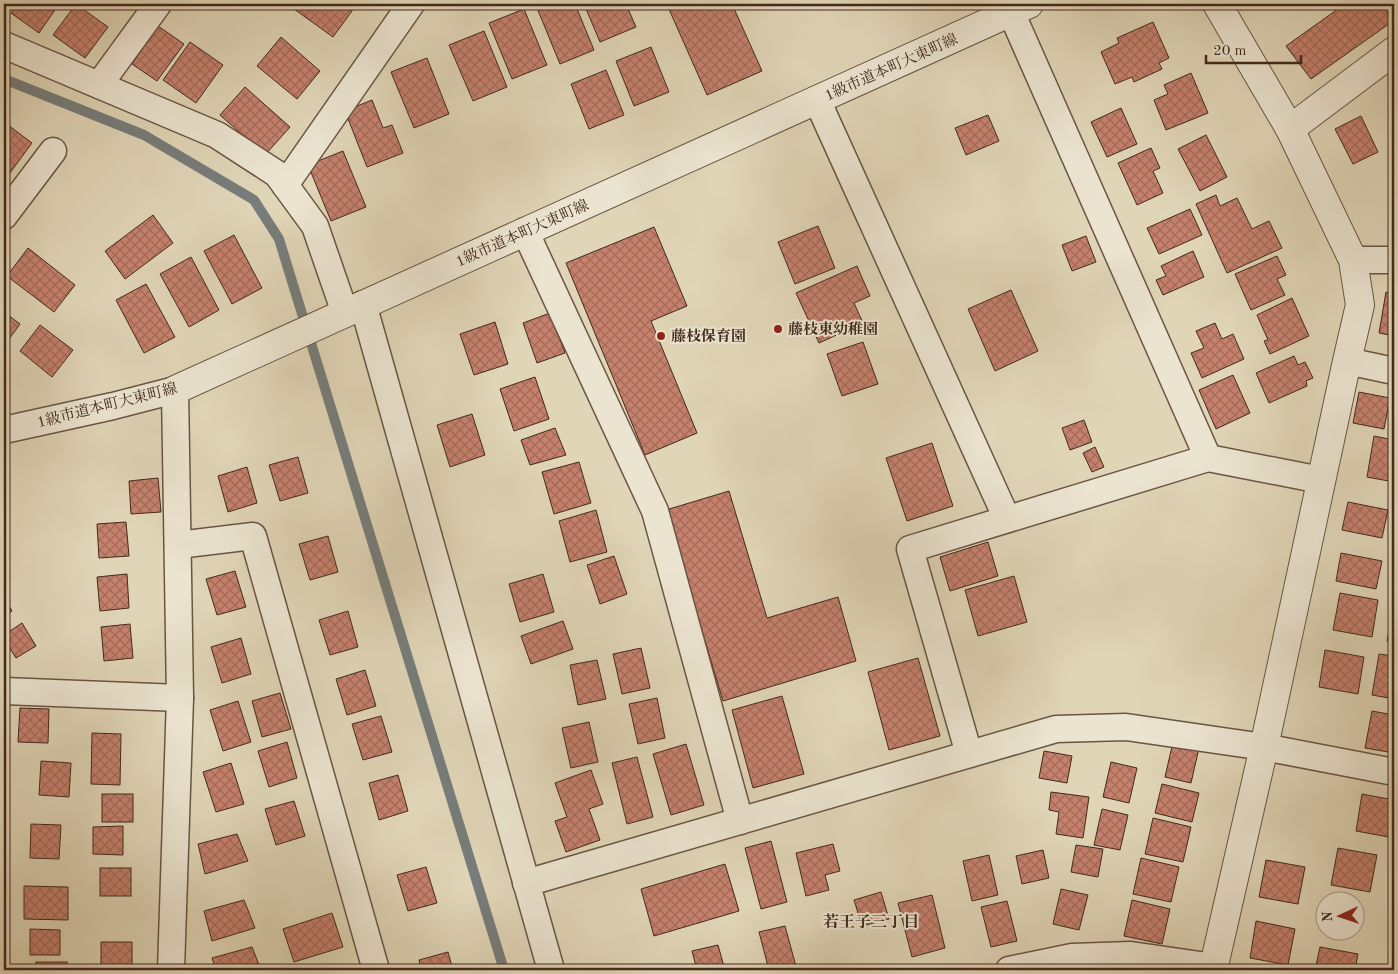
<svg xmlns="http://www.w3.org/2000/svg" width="1398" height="974" viewBox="0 0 1398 974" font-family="'Old Standard TT','Noto Serif JP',serif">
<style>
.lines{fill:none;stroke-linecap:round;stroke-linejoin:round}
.stream{stroke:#777d7b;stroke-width:10}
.building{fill:url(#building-cross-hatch);stroke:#422a1c}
.minor-casing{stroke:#6a5543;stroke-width:29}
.tertiary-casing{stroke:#6a5543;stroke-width:30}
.minor{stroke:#ebe4d0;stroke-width:26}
.tertiary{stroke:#ebe4d0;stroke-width:28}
.poi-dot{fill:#8f2418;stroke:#ebe4d0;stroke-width:2}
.labels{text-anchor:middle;stroke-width:4;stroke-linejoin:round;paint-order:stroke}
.street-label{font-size:15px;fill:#422a1c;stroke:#ebe4d0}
.poi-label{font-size:15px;font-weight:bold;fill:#422a1c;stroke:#ebe4d0;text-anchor:start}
.neighbourhood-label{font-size:16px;font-weight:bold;fill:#422a1c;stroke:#ebe4d0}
</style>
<defs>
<pattern id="building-cross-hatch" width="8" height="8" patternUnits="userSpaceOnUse" patternTransform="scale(1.25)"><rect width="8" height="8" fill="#c6816d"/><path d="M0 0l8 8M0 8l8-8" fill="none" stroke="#a26a59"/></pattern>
</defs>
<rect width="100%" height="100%" fill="#e0d5b7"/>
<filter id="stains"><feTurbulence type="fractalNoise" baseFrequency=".004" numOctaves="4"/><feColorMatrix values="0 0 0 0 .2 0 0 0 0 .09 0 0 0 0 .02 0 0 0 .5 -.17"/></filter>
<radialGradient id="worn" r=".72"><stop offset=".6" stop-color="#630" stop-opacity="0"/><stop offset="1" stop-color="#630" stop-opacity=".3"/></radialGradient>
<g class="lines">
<polyline class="stream" points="4,79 144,135 254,200 279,239 504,970"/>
</g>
<g class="building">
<polygon points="18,4 59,4 39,33 11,13"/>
<polygon points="76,4 108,27 85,58 53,35"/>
<polygon points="287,4 357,4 333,37"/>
<polygon points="548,4 575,4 594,50 560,64 537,8"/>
<polygon points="584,4 626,4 636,27 600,42"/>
<polygon points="674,4 732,4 762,71 707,95 668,7"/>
<polygon points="1345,4 1381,4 1393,21 1311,79 1286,46"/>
<polygon points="524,9 547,65 512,79 489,23"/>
<polygon points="1153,22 1169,58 1159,63 1162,69 1134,82 1132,77 1115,84 1101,52 1119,43 1117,38"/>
<polygon points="158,26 184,44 157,81 132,64"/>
<polygon points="484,31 507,87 473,101 449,45"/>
<polygon points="281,37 320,71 297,99 257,66"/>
<polygon points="190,42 223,65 196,103 163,80"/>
<polygon points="651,47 669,92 634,106 616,61"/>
<polygon points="427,58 449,114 414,128 391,72"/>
<polygon points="606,70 624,115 589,129 571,84"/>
<polygon points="1191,73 1208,113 1166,130 1154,100 1168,94 1164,85"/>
<polygon points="245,87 290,127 265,155 220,115"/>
<polygon points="372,100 383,128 392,125 403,153 367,167 345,111"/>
<polygon points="1121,108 1137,144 1107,157 1091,122"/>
<polygon points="988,115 999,141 966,155 955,128"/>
<polygon points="1361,116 1378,152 1353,164 1335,129"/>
<polygon points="4,122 32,143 4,181"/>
<polygon points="1206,135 1227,177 1200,191 1178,149"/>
<polygon points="1151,148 1160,168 1153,171 1163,193 1137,205 1118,163"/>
<polygon points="343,151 366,207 331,221 308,165"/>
<polygon points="1216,195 1220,206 1237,198 1252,229 1269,221 1282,248 1227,273 1196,204"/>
<polygon points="1190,209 1202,235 1159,254 1147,228"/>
<polygon points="153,215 173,243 125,279 105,251"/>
<polygon points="818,226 835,268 795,284 778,242"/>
<polygon points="654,227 687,306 651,321 697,433 645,455 566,263"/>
<polygon points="234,235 262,288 232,304 204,251"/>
<polygon points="1086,236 1096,262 1072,271 1062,245"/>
<polygon points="28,248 75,285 54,312 7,276"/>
<polygon points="1193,251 1204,277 1163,295 1156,280 1166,276 1161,266"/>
<polygon points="1277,256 1286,275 1277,279 1285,295 1251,310 1235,274"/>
<polygon points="191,257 219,310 189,327 160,274"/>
<polygon points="857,266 870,296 854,303 863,323 819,343 796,293"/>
<polygon points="146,284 175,337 144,353 116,300"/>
<polygon points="1011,290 1038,351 995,371 968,309"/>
<polygon points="1386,292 1394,294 1394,336 1379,333"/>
<polygon points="1292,298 1309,336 1270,354 1264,341 1268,340 1257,315"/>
<polygon points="4,312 20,324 4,346"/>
<polygon points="550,313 565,353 537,363 523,323"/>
<polygon points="495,322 508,364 474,375 460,334"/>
<polygon points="1215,323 1222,339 1233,334 1244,359 1202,378 1191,353 1204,348 1196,331"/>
<polygon points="40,325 73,350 52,377 20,351"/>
<polygon points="863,342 878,384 842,396 827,354"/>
<polygon points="1294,356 1298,365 1305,362 1313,378 1306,381 1307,386 1269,403 1256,373"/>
<polygon points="1233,375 1250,413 1216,429 1199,390"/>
<polygon points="535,377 549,419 514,431 500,389"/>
<polygon points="1359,392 1390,398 1384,429 1353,423"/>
<polygon points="472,414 485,455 450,467 437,425"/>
<polygon points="1084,420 1092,442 1070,450 1062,428"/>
<polygon points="555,428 566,455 530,465 521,440"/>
<polygon points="1374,436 1394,440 1394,482 1367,477"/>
<polygon points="932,443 953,506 907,521 886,458"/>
<polygon points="1095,447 1104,467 1092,472 1083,453"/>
<polygon points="298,457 308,493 280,501 269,465"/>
<polygon points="579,462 591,503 554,514 542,472"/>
<polygon points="247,467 257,503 228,512 218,476"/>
<polygon points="158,478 161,512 131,514 129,481"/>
<polygon points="729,491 767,618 838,597 856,661 723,701 666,510"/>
<polygon points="1348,502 1388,510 1382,538 1342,530"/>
<polygon points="596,510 607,552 570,562 559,521"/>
<polygon points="126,522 129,556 99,558 97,524"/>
<polygon points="328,536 338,572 310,580 299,544"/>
<polygon points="988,542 998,576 950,591 940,557"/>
<polygon points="1341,553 1382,561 1376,589 1336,581"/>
<polygon points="614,556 627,594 600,604 587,565"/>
<polygon points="235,571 246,607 217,615 206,579"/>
<polygon points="127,574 129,608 100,611 97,577"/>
<polygon points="543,574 554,612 520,622 509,584"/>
<polygon points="1014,576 1027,622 978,636 965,590"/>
<polygon points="1340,593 1378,600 1372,637 1333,630"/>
<polygon points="4,597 12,611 4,616"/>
<polygon points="1394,604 1394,642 1387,641"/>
<polygon points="348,611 358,647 330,655 319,620"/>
<polygon points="563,621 573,649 531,664 521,636"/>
<polygon points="22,623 36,646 16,658 4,639 4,635"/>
<polygon points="130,624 133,658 104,661 101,627"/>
<polygon points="241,638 251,674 222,683 211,647"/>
<polygon points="641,648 650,688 622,694 613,654"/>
<polygon points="1325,650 1364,657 1358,694 1319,687"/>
<polygon points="1379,654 1394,656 1394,699 1372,695"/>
<polygon points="918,658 940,736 889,750 868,672"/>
<polygon points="597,660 606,699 578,705 570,665"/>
<polygon points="365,670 376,706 347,715 336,679"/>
<polygon points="280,693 291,729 262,737 252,701"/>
<polygon points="782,696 804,774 753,788 732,710"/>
<polygon points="657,698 665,738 638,744 629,704"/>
<polygon points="238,701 251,742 223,751 210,710"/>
<polygon points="20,708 49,709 48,743 18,742"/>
<polygon points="1372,711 1394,715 1394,753 1365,748"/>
<polygon points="381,716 392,752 363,760 352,724"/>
<polygon points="589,722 598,762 571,768 562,728"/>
<polygon points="92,733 121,734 120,785 91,784"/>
<polygon points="287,742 297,778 269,787 258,751"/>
<polygon points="1173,742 1199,748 1191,783 1165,777"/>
<polygon points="686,744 704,805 671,815 653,754"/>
<polygon points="1044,751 1072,756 1067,783 1039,778"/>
<polygon points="637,757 653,817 627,824 612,763"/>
<polygon points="41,761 71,763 69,797 39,795"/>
<polygon points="1111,762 1137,768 1129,803 1103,797"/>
<polygon points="231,763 244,804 216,812 203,772"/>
<polygon points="591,770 603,804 589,809 600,840 566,852 555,821 567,817 555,783"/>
<polygon points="398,775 408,811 379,820 369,783"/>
<polygon points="1162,784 1199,793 1192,822 1155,813"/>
<polygon points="1051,792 1089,797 1083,838 1056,834 1059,812 1049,810"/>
<rect x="102" y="794" width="31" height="28"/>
<polygon points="1362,794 1394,800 1394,838 1356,831"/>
<polygon points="294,801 305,836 276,845 265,809"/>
<polygon points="1102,809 1128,815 1120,850 1094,845"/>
<polygon points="1153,818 1191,827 1183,862 1145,854"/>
<polygon points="31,824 61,825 59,859 30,858"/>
<polygon points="123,826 123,855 93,854 93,827"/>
<polygon points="237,834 248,861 205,874 198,844"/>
<polygon points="771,841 787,902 761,909 745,848"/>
<polygon points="833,844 840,871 825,875 829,890 806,896 796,853"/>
<polygon points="1076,845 1103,849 1098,877 1071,872"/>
<polygon points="1338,848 1377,855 1370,892 1331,885"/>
<polygon points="1043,850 1049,878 1022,884 1016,856"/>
<polygon points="989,855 998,895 972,901 963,861"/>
<polygon points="1141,858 1179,867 1171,902 1133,894"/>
<polygon points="1266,860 1305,867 1298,904 1259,897"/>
<polygon points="725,864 739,911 654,936 641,889"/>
<polygon points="426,867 437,903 408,911 397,875"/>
<rect x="100" y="868" width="31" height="28"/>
<polygon points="24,886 68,887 68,920 24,919"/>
<polygon points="1061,889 1088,895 1079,930 1053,924"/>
<polygon points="881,892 889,919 862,926 854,900"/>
<polygon points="932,895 945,948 912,957 898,903"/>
<polygon points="244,900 255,928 212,941 204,911"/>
<polygon points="1132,900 1170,909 1162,944 1124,936"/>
<polygon points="1007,901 1017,941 991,947 981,907"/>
<polygon points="332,913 343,947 294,962 283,929"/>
<polygon points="1256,921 1295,929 1288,965 1250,958"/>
<polygon points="785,926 797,970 769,970 759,932"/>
<polygon points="30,929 60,930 60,955 30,955"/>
<polygon points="101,942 132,942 132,970 101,969"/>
<polygon points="718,945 725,970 697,970 692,951"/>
<polygon points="252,947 261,970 216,970 212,958"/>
<polygon points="1320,947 1358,954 1355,970 1315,970"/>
<polygon points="448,952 453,970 421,970 419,960"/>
<rect x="36" y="962" width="31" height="8"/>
</g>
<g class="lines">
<defs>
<g id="minor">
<polyline points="1011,12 1208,458 1321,480"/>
<polyline points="4,45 217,135 277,174 315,226 345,313"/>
<polyline points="99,85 158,4"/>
<polyline points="817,100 1007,519"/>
<polyline points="285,185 411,4"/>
<polyline points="4,216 53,151"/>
<polyline points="525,231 655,511 740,821"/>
<polyline points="1353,260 1394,260"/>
<polyline points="363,304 551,970"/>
<polyline points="1347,361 1394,371"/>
<polyline points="4,430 113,406 175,390 180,698 171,970"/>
<polyline points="178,545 253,536 376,970"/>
<polyline points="4,691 180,698"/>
<polyline points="969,754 910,549 1208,458"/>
<polyline points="526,883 1056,729 1126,727 1264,747 1394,772"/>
<polyline points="1009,970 1072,957 1131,955 1214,967"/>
</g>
<g id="tertiary">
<polyline points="1290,129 1394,51"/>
<polyline points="175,390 1029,4"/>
<polyline points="1213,970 1264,747 1347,361 1360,305 1353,260 1290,129 1217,4"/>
</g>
</defs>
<use href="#minor" class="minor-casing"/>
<use href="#tertiary" class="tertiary-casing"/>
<use href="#minor" class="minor"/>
<use href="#tertiary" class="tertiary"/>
</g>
<g class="poi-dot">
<circle cx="778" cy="329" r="5"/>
<circle cx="661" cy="336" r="5"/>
</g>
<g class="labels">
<g class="street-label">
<text transform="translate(891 67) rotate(-24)" y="5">1級市道本町大東町線</text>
<text transform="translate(522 233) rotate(-24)" y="5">1級市道本町大東町線</text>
<text transform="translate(107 405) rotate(-14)" y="5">1級市道本町大東町線</text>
</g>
<g class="poi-label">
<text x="788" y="334">藤枝東幼稚園</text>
<text x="671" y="341">藤枝保育園</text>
</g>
<g class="neighbourhood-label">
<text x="871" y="927">若王子三丁目</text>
</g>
</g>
<rect width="1398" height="974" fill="none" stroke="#e0d5b7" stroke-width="20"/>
<rect x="5" y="5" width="1388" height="964" fill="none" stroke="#422a1c" stroke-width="2.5"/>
<rect x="10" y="10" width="1378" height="954" fill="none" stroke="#422a1c"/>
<g transform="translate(1340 916) rotate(267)"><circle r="24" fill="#ebe4d0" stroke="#a79a88"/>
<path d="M0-4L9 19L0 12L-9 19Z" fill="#8f2418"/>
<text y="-8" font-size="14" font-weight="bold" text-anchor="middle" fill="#422a1c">N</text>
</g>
<path d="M1206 55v8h95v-8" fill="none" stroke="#422a1c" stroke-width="2.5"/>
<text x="1213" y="55" font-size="15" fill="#422a1c" stroke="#ebe4d0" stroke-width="4" paint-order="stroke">20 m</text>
<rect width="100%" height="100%" filter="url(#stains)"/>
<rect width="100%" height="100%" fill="url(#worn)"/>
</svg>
